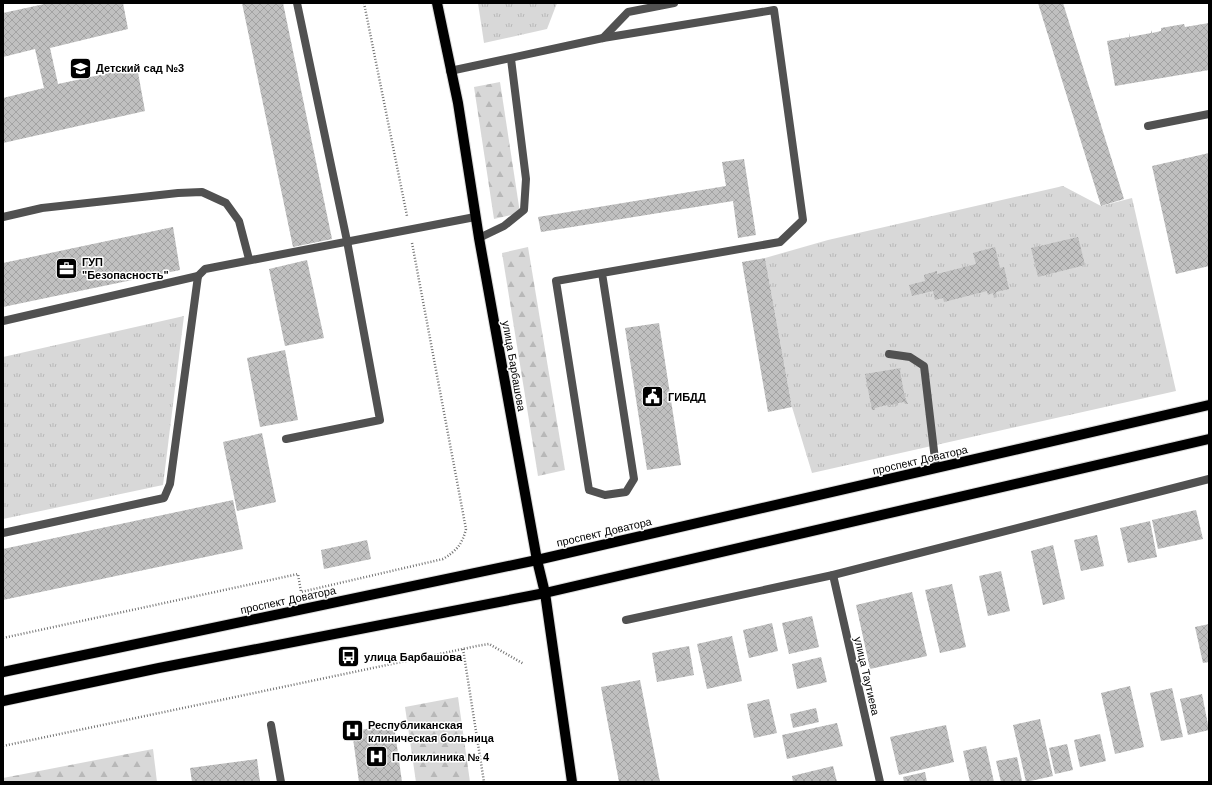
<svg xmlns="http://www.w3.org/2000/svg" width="1212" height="785" viewBox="0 0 1212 785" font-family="Helvetica,sans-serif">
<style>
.grass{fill:url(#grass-tufts)}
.forest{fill:url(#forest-firs)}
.building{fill:url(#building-cross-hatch)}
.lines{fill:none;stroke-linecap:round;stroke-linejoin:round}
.primary-casing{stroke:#dbdbdb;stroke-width:12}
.path{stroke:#737373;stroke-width:2.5;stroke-dasharray:1 2;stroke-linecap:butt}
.service{stroke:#515151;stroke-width:8}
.minor{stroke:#515151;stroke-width:8}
.primary{stroke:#000;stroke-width:10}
.labels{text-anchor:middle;stroke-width:3;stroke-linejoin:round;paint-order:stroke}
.poi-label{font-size:11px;font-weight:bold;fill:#000;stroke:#fff;text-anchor:start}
.street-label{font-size:11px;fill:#000;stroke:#fff}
</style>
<defs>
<pattern id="grass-tufts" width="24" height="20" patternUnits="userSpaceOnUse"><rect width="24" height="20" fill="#d8d8d8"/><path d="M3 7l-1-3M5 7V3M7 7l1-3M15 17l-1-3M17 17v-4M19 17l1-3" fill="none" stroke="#b8b8b8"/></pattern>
<pattern id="forest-firs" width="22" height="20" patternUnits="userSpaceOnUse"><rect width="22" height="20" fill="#d8d8d8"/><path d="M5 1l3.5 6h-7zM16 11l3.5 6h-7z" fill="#b8b8b8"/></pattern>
<pattern id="building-cross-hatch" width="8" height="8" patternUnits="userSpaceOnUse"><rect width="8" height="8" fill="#c0c0c0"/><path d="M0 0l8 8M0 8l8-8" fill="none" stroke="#a3a3a3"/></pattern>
</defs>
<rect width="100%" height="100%" fill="#fff"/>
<g class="grass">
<polygon points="478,3 557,3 547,29 484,43"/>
<polygon points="1063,186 1101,206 1132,198 1176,391 812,473 792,407 765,258 828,240"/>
<polygon points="184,316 163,485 3,519 3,357"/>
</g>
<g class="forest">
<polygon points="500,82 520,213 494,219 474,87"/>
<polygon points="528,247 565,470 538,476 502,253"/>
<polygon points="458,697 470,782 416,782 405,707"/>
<polygon points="153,749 157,782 3,782 3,778"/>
</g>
<g class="building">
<polygon points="49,3 123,3 128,29 50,48 58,84 137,67 145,111 3,143 3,98 44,88 35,49 3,57 3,13"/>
<polygon points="242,3 283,3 332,239 293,247"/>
<polygon points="1038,3 1063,3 1124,199 1101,206"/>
<polygon points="1209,23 1209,70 1115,86 1107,41 1129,37 1130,33 1130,37 1151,33 1152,30 1152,33 1161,31 1161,28 1184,24 1185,27"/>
<polygon points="1209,153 1209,266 1176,274 1152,166"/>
<polygon points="744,159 756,235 738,238 733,201 541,232 538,217 726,186 722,162"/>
<polygon points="173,227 180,270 3,307 3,263"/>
<polygon points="1078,237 1085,265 1038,277 1031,248"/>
<polygon points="995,247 1000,268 1004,267 1009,289 996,292 997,297 994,298 993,293 988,295 987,291 944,302 943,298 935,300 933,291 912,296 909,285 925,281 924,275 937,271 937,274 976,264 973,253"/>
<polygon points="765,258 792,407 768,412 742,262"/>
<polygon points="307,260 324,338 285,346 269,269"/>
<polygon points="659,323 681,465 647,470 625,328"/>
<polygon points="285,350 298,420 260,427 247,358"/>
<polygon points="901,368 900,371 904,393 906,394 904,395 908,404 905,404 904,402 898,403 898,405 896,406 896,404 889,405 890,407 888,407 887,405 875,408 875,410 872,410 865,374"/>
<polygon points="262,433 276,502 237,511 223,442"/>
<polygon points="233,500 243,549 3,600 3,549"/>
<polygon points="1196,510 1203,539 1158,549 1152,520"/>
<polygon points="1150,521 1157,557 1128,563 1120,528"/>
<polygon points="1097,535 1104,566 1081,571 1074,540"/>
<polygon points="367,540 371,559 324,569 321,550"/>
<polygon points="1053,545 1065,599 1043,605 1031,551"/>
<polygon points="1001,571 1010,611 988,616 979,576"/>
<polygon points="952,584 966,647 940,653 925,590"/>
<polygon points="912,592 927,656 870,669 856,605"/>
<polygon points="812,616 819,647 789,654 782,623"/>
<polygon points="772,623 778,651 749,658 743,630"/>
<polygon points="1209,624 1209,662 1203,663 1195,627"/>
<polygon points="732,636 742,681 707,689 697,644"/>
<polygon points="689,646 694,675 657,682 652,653"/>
<polygon points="821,657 827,682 797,689 792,664"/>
<polygon points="640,680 660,782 619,782 601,687"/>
<polygon points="1130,686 1144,747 1115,754 1101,693"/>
<polygon points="1172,688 1183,737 1161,741 1150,693"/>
<polygon points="1202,694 1209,730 1188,735 1180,699"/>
<polygon points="769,699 777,733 754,738 747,704"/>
<polygon points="816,708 819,722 793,728 790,714"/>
<polygon points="1040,719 1053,776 1026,782 1013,725"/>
<polygon points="837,723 843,746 787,759 782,735"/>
<polygon points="394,725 402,782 359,782 352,731"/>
<polygon points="946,725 954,762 899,775 890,737"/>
<polygon points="1100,734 1106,761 1080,767 1074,740"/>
<polygon points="1067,744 1073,770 1055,774 1049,748"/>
<polygon points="986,746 994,782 970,782 963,751"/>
<polygon points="1017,757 1022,781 1001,782 996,761"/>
<polygon points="257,759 260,782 192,782 190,768"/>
<polygon points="833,766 837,782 793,782 792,776"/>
<polygon points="925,772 927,782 904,782 903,777"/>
</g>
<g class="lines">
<defs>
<g id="primary">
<polyline points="437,3 458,103 479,238 537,560 545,593 572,782"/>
<polyline points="3,672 537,560 1209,405"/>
<polyline points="3,701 159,668 545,593 1209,439"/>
</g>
</defs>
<use href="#primary" class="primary-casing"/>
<g class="path">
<polyline points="364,3 407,216"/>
<path d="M3,638L298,574L301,592L443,559C456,551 462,545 466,529L412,243"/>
<polyline points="463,649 484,782"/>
<polyline points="3,746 477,646 489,644 524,664"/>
</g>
<g class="service">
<polyline points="603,38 628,12 674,3"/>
<polyline points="450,71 603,38 774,10 803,220 780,242 556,281 589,490 605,495 626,492 634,479 602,273"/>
<polyline points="1148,126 1209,114"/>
<polyline points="3,217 42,208 178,193 202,192 226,203 239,221 249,259"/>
<polyline points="479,238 504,226 524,210 526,179 511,59"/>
<polyline points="3,321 198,276"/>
<polyline points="286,439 380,420 347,241 297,3"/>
<polyline points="3,533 164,498 170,484 198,276 205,269 475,217"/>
<polyline points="271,725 281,782"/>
</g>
<g class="minor">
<polyline points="889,354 910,357 924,366 936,468"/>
<polyline points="833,575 880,782"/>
<polyline points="626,620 833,575 1209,479"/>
</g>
<use href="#primary" class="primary"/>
</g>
<defs>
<symbol id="school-square" viewBox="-11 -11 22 22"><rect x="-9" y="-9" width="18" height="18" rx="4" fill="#000" stroke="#fff"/><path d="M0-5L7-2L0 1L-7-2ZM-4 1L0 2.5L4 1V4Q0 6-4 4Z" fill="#fff"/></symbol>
<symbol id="office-square" viewBox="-11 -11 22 22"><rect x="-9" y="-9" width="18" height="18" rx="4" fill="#000" stroke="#fff"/><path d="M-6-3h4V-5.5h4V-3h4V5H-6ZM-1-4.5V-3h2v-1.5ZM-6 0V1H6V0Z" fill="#fff"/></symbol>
<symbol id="civic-square" viewBox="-11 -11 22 22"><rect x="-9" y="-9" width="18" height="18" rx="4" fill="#000" stroke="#fff"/><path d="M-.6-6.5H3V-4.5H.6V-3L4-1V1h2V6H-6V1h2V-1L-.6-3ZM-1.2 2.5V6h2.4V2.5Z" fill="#fff"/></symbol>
<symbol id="bus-square" viewBox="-11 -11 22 22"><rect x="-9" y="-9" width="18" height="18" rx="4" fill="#000" stroke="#fff"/><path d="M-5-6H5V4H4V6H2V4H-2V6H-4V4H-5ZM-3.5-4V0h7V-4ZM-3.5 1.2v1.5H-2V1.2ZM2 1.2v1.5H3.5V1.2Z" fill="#fff"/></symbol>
<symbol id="hospital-square" viewBox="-11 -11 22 22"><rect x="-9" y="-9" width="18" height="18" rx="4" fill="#000" stroke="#fff"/><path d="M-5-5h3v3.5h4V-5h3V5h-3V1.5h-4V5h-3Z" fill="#fff"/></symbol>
</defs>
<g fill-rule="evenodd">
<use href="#school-square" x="68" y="56" width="25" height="25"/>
<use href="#office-square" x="54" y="256" width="25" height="25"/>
<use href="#civic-square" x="640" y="384" width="25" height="25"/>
<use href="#bus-square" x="336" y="644" width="25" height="25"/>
<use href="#hospital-square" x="340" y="718" width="25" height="25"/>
<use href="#hospital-square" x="364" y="744" width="25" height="25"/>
</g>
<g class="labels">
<g class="poi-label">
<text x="96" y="72">Детский сад №3</text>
<text x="82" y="266">ГУП<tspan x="82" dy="13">"Безопасность"</tspan></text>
<text x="668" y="401">ГИБДД</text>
<text x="364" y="661">улица Барбашова</text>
<text x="368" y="729">Республиканская<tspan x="368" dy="13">клиническая больница</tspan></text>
<text x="392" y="761">Поликлиника № 4</text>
</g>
<g class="street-label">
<text transform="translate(514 366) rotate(80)" y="4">улица Барбашова</text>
<text transform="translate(920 460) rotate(-13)" y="4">проспект Доватора</text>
<text transform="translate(604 532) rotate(-13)" y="4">проспект Доватора</text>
<text transform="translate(288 600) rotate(-12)" y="4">проспект Доватора</text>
<text transform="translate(867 676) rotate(77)" y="4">улица Таутиева</text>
</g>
</g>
<rect width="1212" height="785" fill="none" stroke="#000000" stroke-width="8"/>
</svg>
